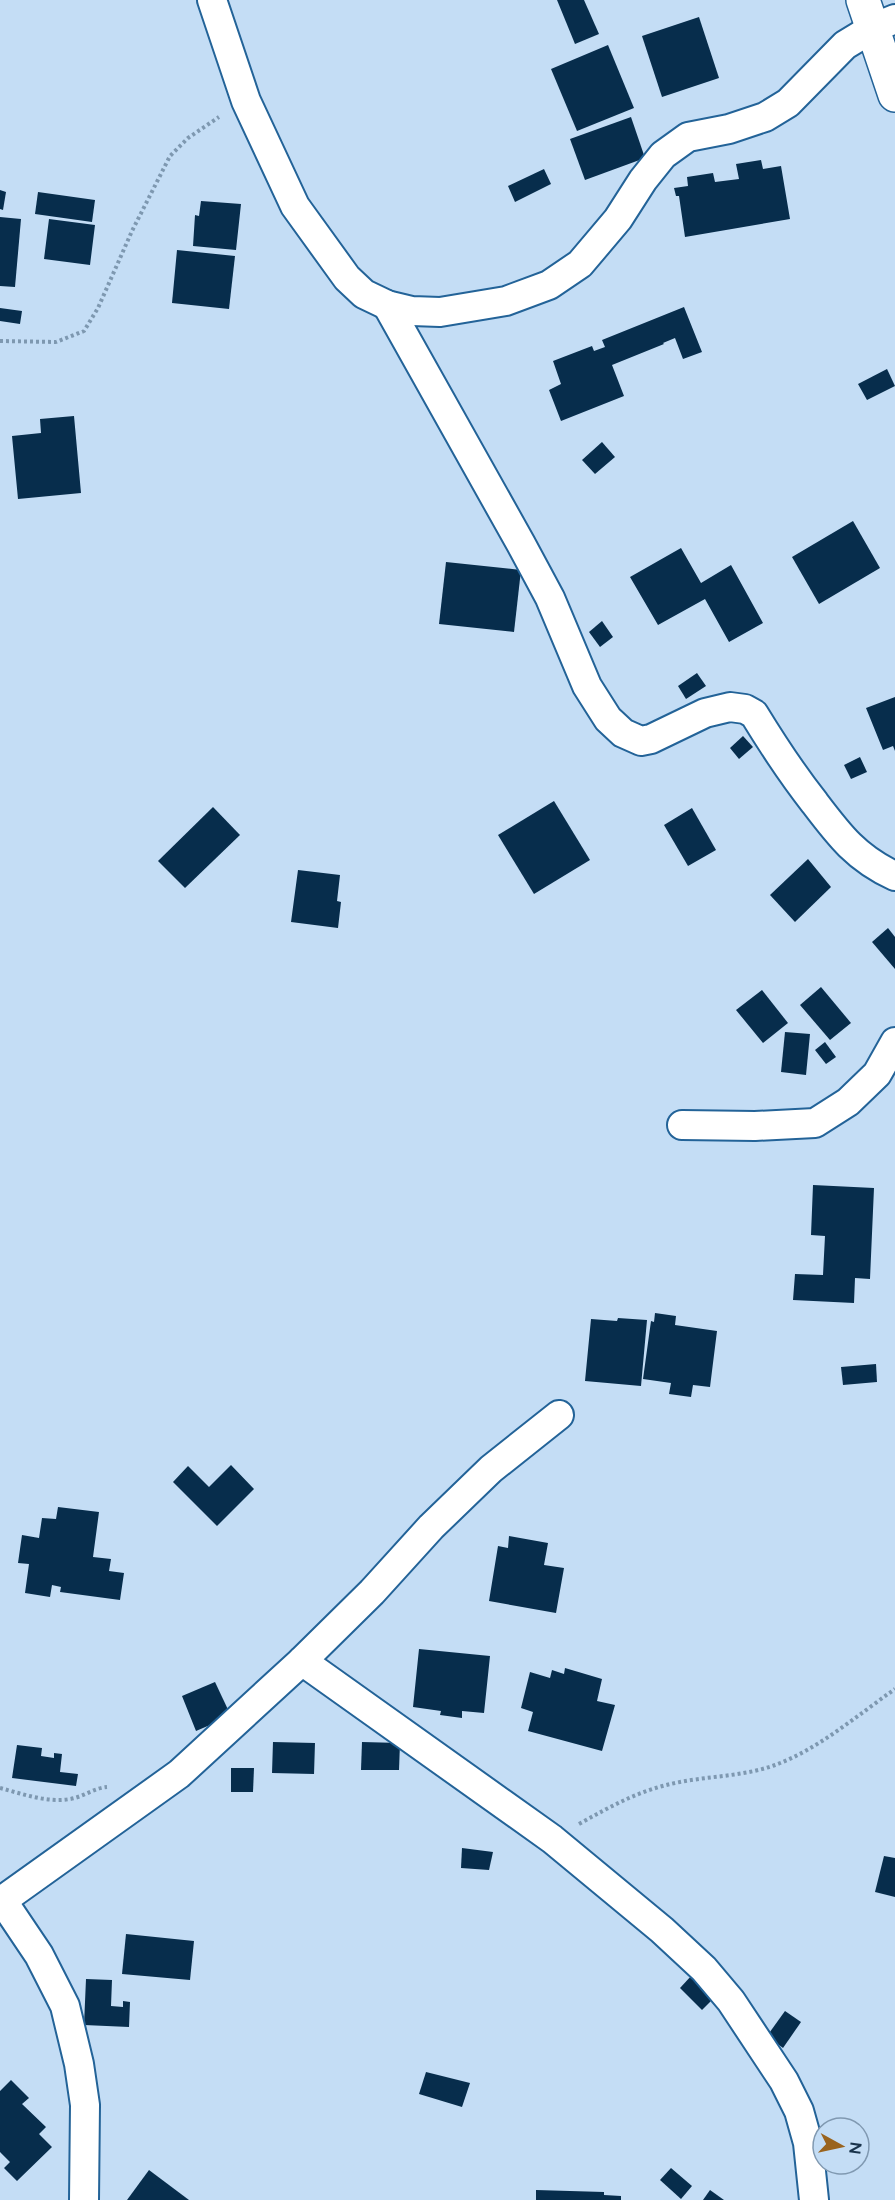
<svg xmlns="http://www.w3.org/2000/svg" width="895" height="2200" viewBox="0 0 895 2200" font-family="Figtree,sans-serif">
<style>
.building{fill:#072d4c}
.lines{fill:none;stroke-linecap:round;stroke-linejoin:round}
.minor-casing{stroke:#236398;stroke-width:32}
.secondary-casing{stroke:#236398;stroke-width:36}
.path{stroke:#7e98b0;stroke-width:4;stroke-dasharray:3 3;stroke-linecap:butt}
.minor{stroke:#fff;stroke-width:28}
.secondary{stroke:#fff;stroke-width:33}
</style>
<rect width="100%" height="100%" fill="#c4ddf5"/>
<g class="building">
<polygon points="557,0 584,0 599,34 575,44"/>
<polygon points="699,17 719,78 662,97 642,36"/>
<polygon points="608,45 634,108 577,131 551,69"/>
<polygon points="631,117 645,158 585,180 570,139"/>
<polygon points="761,160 763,169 781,166 790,219 685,237 679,196 676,196 674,188 688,186 687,177 713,173 715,182 739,179 736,164"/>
<polygon points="544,169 551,184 515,202 508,186"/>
<polygon points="0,190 6,192 3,210 0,209"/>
<polygon points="38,192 95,200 92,222 35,214"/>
<polygon points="201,201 241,204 236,250 193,246 195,215 199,216"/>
<polygon points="0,217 21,219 15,287 0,286"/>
<polygon points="49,219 95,225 90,265 44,259"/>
<polygon points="177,250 235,256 229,309 172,303"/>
<polygon points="684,307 702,352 683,359 675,338 663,343 664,344 612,365 624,396 561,421 549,390 561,384 553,361 592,346 594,351 605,347 602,340"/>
<polygon points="0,308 22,311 20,324 0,321"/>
<polygon points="887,369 895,386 867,400 858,384"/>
<polygon points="74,416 81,493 18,499 12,436 41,433 40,419"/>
<polygon points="602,442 615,457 595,474 582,460"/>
<polygon points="853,521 880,568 819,604 792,557"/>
<polygon points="681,548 701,583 731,565 763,623 729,642 705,599 658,625 630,577"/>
<polygon points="446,562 521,570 514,632 439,624"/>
<polygon points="602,621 613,637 600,647 589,632"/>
<polygon points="697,673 706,686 686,699 678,686"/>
<polygon points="895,697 895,751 893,746 883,750 866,708"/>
<polygon points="743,736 753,747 739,759 730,748"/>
<polygon points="860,757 867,772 851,779 844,765"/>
<polygon points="554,801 590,860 534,894 498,835"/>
<polygon points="213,807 240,835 185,888 158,861"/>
<polygon points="692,808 716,850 688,866 664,825"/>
<polygon points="808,859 831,887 795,922 770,895"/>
<polygon points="298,870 340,875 337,901 341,902 338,928 291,922"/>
<polygon points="888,928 895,937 895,969 872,942"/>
<polygon points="821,987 851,1023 830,1040 800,1005"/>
<polygon points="762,990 788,1023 763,1043 736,1010"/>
<polygon points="785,1032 810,1034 806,1075 781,1072"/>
<polygon points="825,1042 836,1057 826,1064 815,1050"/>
<polygon points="813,1185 874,1188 870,1279 855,1278 854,1303 793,1300 795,1274 823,1275 825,1236 811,1235"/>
<polygon points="655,1313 676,1316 675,1325 717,1331 710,1387 693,1385 691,1397 669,1394 671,1383 643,1379 651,1321 654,1322"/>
<polygon points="618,1318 647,1320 641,1386 585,1381 591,1319 617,1321"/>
<polygon points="876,1364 877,1382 843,1385 841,1367"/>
<polygon points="231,1465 254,1489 217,1526 173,1482 188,1466 209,1487"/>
<polygon points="58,1507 99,1512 93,1557 111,1559 109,1571 124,1573 120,1600 60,1592 61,1587 52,1585 50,1597 25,1593 29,1564 18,1563 22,1535 39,1538 42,1518 56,1519"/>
<polygon points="509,1536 548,1543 544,1565 564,1568 556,1613 489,1601 498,1546 508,1548"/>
<polygon points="419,1649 490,1656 484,1713 462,1711 462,1718 440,1715 441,1711 413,1707"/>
<polygon points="565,1668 602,1679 597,1701 615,1705 602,1751 528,1731 533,1712 521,1708 530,1672 550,1678 552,1670 564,1674"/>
<polygon points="215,1682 231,1716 196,1731 182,1696"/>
<polygon points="273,1742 315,1743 314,1774 272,1773"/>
<polygon points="362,1742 400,1743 399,1770 361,1770"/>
<polygon points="17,1745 42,1748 41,1756 54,1758 54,1753 62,1754 60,1772 78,1774 76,1786 12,1778"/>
<polygon points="231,1768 254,1768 253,1792 231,1792"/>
<polygon points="462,1848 493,1852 489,1870 461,1868"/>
<polygon points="884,1856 895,1858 895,1897 875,1892"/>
<polygon points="126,1934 194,1941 190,1980 122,1974"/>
<polygon points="692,1975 715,1997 702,2010 680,1988"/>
<polygon points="86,1979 112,1980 111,2006 123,2007 123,2001 130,2002 129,2027 84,2025"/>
<polygon points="785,2011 801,2022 783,2048 767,2036"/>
<polygon points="426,2072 470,2083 462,2107 419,2094"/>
<polygon points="11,2080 29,2098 22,2104 46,2127 39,2134 52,2147 17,2181 4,2168 10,2162 0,2152 0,2091"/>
<polygon points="671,2168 692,2186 681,2199 660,2180"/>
<polygon points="149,2170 189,2200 127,2200"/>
<polygon points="536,2190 604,2192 604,2195 621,2196 621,2200 536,2200"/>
<polygon points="710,2190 724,2200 703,2200"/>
</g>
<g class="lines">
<defs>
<g id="minor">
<polyline points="212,0 246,101 295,206 347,278 364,294 387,305 412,311 440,312 506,301 549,285 580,264 618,219 643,180 663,155 688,137 729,129 765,117 788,103 845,45 873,28 895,19"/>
<path d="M387,305L521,544L550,598L587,686L608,719L623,733L641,741L651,739L705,713L730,707L745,709L754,714C773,745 792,774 814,802C839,835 856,858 895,876"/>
<polyline points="682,1125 755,1126 815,1123 848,1102 877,1074 895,1042"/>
<polyline points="302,1661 552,1839 662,1930 704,1969 731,2001 784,2081 799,2111 808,2143 814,2200"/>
<polyline points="2,1900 39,1955 65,2006 79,2064 85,2105 84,2200"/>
<polyline points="0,1902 179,1774 302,1661 372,1592 431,1527 491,1469 559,1415"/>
</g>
<polyline id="secondary" points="863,0 895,95"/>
</defs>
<use href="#minor" class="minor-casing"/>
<use href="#secondary" class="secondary-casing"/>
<g class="path">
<polyline points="0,341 56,342 84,331 98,308 132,231 170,156 188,138 219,117"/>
<path d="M0,1788C23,1794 47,1803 70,1799C83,1797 94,1788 107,1787"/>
<path d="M579,1824C613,1805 642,1789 680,1782C711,1776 745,1776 775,1765C817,1750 858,1715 895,1689"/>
</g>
<use href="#minor" class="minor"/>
<use href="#secondary" class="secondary"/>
</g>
<g transform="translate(841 2146) rotate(98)"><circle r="28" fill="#c4ddf5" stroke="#8099b1" stroke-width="1.5"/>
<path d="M0-4.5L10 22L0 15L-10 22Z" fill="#9a641e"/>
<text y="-9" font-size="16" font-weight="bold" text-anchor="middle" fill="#19334b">N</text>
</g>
</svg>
